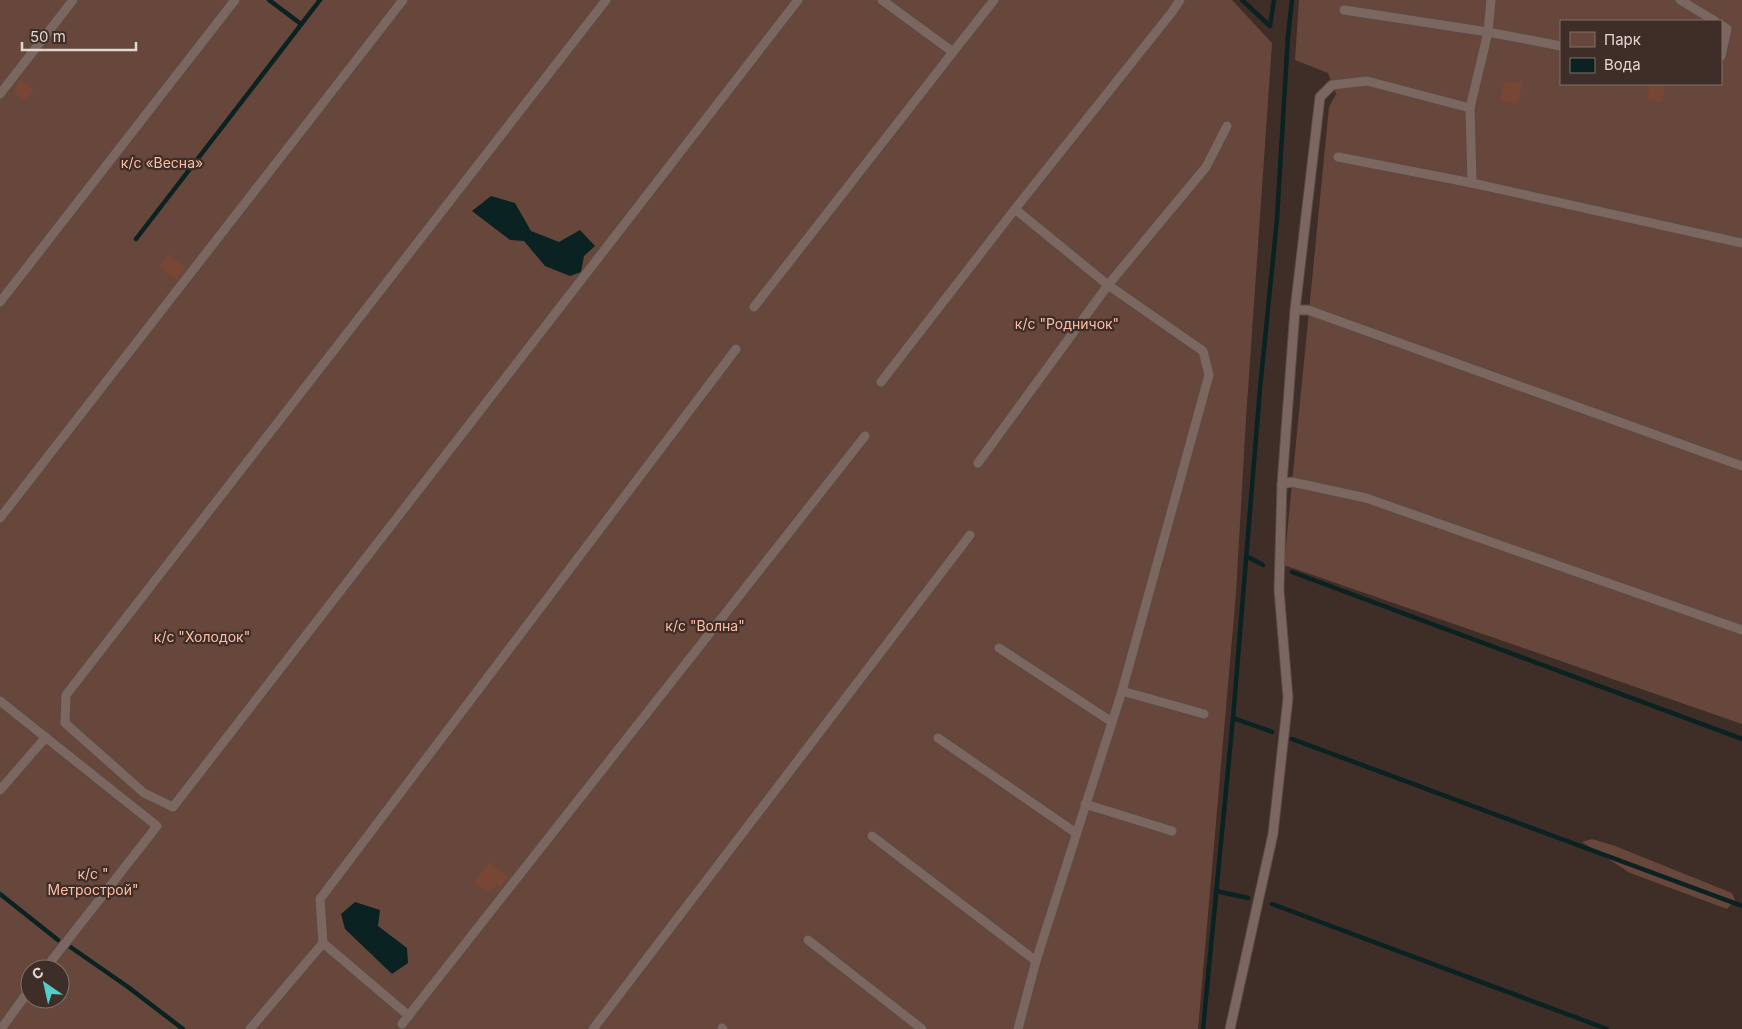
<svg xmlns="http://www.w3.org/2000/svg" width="1742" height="1029" viewBox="0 0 1742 1029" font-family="Inter,sans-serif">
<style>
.green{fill:#67473b;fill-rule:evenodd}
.water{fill:#0a2221}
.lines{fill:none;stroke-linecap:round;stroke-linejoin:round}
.stream{stroke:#0a2221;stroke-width:4.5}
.building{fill:#774634}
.lane-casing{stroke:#5a4b46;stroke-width:11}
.lane{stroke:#7b675f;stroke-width:9}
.labels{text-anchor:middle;stroke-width:4.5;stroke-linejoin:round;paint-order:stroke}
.park-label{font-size:14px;fill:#febda5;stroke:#3f2d27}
</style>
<rect width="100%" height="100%" fill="#3f2d27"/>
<g class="green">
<path d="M0,0H1232L1272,43L1246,419L1236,593L1198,1029H0ZM30,969H60V999H30Z"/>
<path d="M1299,0H1742V724L1284,565L1329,107L1336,94L1328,73L1295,60ZM1561,21H1721V84H1561Z"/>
<polygon points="1592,839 1615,846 1732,893 1735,900 1727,909 1630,873 1582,842"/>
</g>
<g class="water">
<polygon points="491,196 515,203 531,231 559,242 580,230 595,246 584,256 581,272 570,276 545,266 524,241 510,240 472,211"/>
<polygon points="355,902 380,910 378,926 407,948 408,963 392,974 345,929 341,914"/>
</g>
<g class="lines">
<g class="stream">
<polyline points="269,0 301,24"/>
<polyline points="1242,0 1270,26 1274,0"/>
<polyline points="136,239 320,0"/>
<polyline points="1246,556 1263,565"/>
<polyline points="1292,572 1742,739"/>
<polyline points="1233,718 1272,732"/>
<polyline points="1292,739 1742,906"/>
<polyline points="1216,891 1248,898"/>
<polyline points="0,894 58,940"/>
<polyline points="1272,904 1607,1029"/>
<polyline points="69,946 128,987 183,1029"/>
<polyline points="1203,1029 1233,718 1260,389 1277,219 1288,36 1292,0"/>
</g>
</g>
<g class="building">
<polygon points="21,80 34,89 26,101 13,92"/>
<polygon points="1504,81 1522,84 1518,104 1500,101"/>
<polygon points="1650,84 1665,86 1662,102 1647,100"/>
<polygon points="169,254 186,268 176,280 159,267"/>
<polygon points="490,862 508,877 500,887 497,884 489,894 474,882"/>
</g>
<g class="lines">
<defs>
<g id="lane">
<polyline points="606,0 66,695 65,723 144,793 173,807 798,0"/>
<polyline points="1680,0 1715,21"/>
<polyline points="1344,10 1488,32 1561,46"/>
<polyline points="1721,25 1727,29 1721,56"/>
<polyline points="953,52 994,0"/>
<polyline points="0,94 73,0"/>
<polyline points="1470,108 1472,183 1742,243"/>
<polyline points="1338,157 1472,183"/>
<polyline points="0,302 235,0"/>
<polyline points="754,307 953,52 882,0"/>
<polyline points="1295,310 1308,310 1742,466"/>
<polyline points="881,382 1015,209"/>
<polyline points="978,463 1108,285 1206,167 1227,126"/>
<polyline points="1282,484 1292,482 1366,498 1742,630"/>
<polyline points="0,518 403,0"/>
<polyline points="999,648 1112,722"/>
<polyline points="1122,691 1204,714"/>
<polyline points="0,701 157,826 45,969"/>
<polyline points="938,738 1076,833"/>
<polyline points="0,790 46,737"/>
<polyline points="1085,804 1172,831"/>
<polyline points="872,836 1036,961"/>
<polyline points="808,940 922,1029"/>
<polyline points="409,1016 323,943 320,899 736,349"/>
<polyline points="402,1024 865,436"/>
<polyline points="722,1028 723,1029"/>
<polyline points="1,1029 30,989"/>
<polyline points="250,1029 323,943"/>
<polyline points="593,1029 970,535"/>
<polyline points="1018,1029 1036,961 1122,691 1209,375 1203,351 1108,285 1015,209 1172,12 1180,0"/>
<polyline points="1230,1029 1273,834 1288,698 1279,590 1282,484 1295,310 1320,97 1332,85 1367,81 1470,108 1488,32 1491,0"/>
</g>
</defs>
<use href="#lane" class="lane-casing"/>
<use href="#lane" class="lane"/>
</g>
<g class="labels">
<g class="park-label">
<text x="162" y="168">к/с «Весна»</text>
<text x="1067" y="329">к/с "Родничок"</text>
<text x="705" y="631">к/с "Волна"</text>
<text x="202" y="642">к/с "Холодок"</text>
<text x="93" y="879">к/с "<tspan x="93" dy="16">Метрострой"</tspan></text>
</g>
</g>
<rect x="1560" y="20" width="162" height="65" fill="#3f2d27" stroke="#80716b"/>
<rect x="1570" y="32" width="25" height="15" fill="#67473b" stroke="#80716b"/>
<text x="1604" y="45" font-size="15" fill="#e1d6d2">Парк</text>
<rect x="1570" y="58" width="25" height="15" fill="#0a2221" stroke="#80716b"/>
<text x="1604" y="70" font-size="15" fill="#e1d6d2">Вода</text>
<g transform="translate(45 984) rotate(326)"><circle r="24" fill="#3f2d27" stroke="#80716b"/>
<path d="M0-4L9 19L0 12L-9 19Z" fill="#54cdc8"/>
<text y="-8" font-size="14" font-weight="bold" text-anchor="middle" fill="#e1d6d2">С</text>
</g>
<path d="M22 42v8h114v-8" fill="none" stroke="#e1d6d2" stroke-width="2.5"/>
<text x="30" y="42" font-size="15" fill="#e1d6d2" stroke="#3f2d27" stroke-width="4" paint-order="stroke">50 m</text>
</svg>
